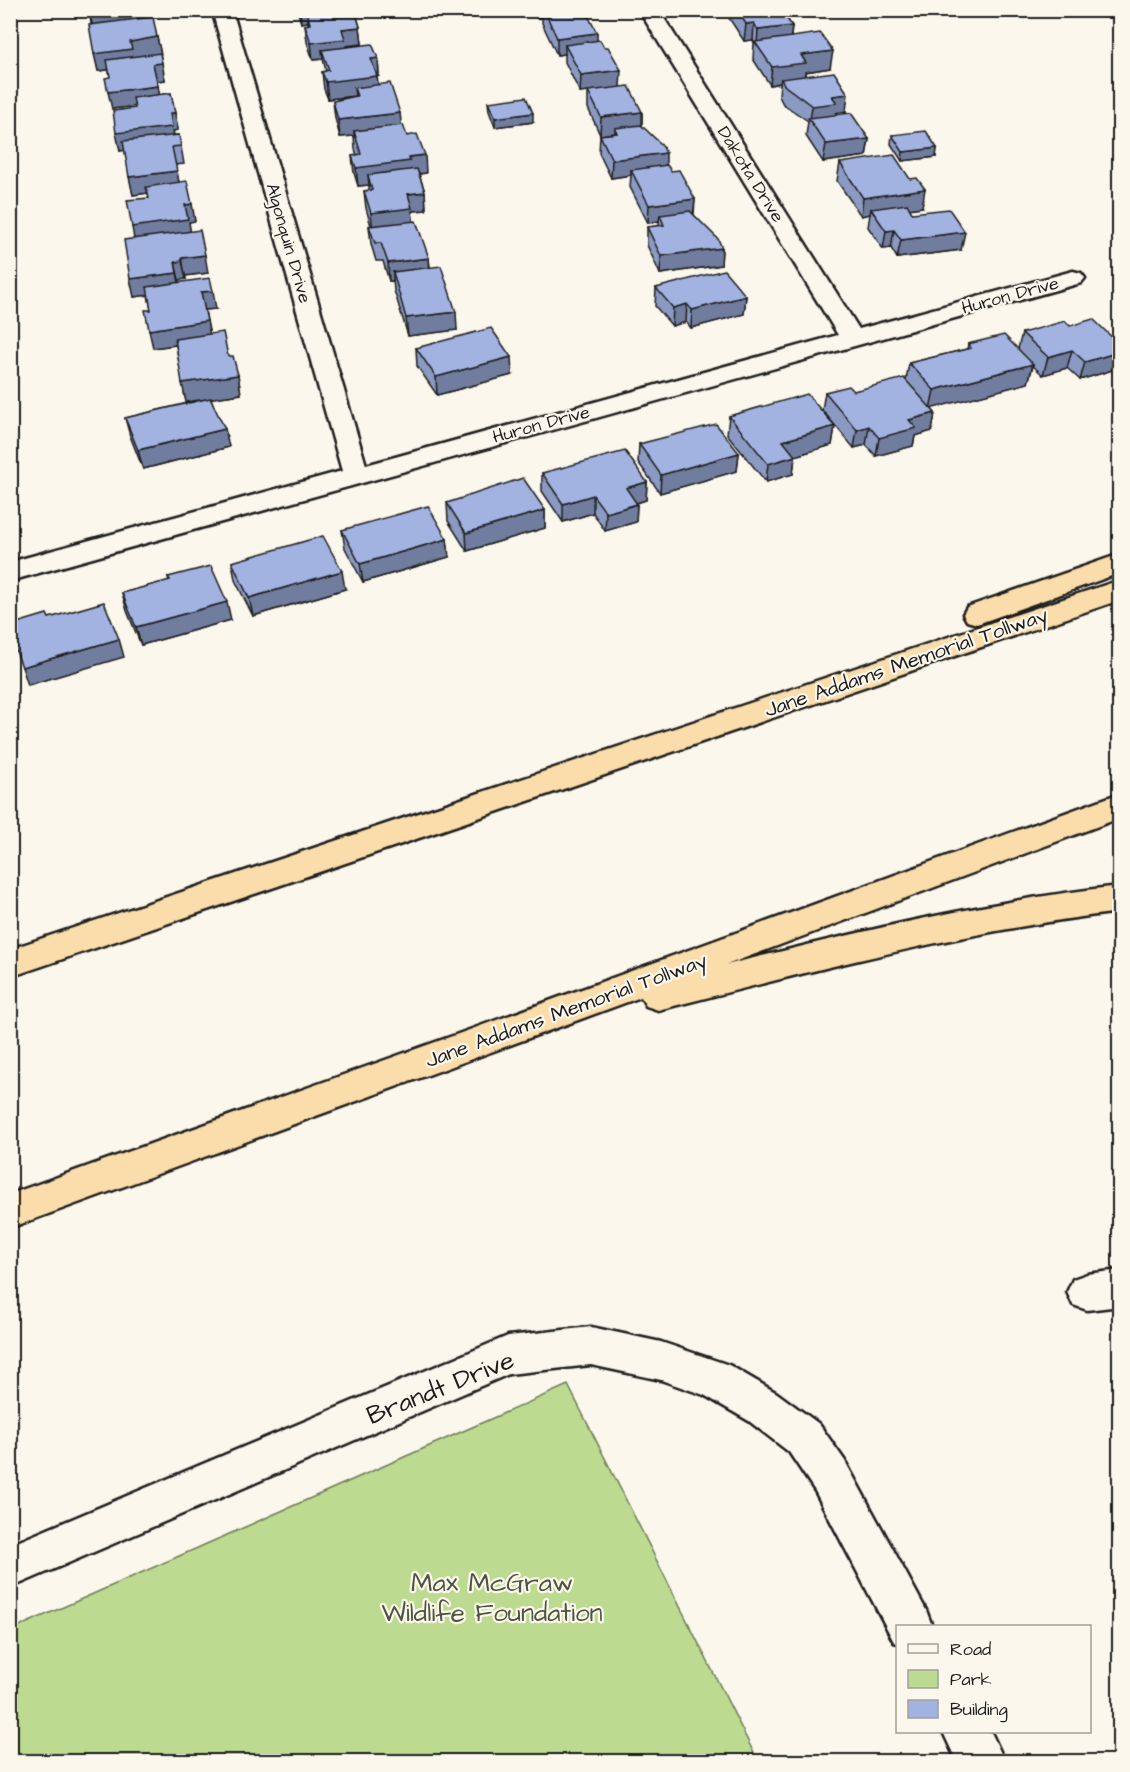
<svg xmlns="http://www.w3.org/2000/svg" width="1130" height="1772" viewBox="0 0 1130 1772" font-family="'Architects Daughter',sans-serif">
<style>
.green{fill:#bdda91;stroke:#6c7b56;stroke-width:1.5}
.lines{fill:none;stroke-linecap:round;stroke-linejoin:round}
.minor-casing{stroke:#1c1c1c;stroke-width:5}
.highway-casing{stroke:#1c1c1c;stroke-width:5}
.minor{fill:#fbf7ec;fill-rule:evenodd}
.highway{fill:#faddab;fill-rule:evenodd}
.wall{fill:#8b9ac2;stroke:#1c1c1c;stroke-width:1.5}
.shaded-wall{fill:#717d9e;stroke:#1c1c1c;stroke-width:1.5}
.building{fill:#a2b3e2;stroke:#1c1c1c;stroke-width:1.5}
.labels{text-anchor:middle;stroke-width:4.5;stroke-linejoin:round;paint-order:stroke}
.far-street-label{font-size:18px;fill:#1c1c1c;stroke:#fbf7ec}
.street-label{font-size:21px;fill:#1c1c1c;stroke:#fbf7ec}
.near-street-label{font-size:26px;fill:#1c1c1c;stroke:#fbf7ec}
.near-park-label{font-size:26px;fill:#4c553f;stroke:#fbf7ec}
</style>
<rect width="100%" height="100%" fill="#fbf7ec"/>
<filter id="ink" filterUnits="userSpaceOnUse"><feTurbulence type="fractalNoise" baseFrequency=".0167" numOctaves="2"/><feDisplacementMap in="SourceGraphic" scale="12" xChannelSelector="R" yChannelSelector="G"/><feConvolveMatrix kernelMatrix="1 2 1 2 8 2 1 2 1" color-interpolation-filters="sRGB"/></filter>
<g filter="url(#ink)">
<polygon class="green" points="568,1385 758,1761 11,1761 11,1630"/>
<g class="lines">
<defs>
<g id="minor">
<polygon points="212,10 232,10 366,465 838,335 639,10 659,10 859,329 1073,271 1081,273 1085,278 1081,283 10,581 10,562 342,471"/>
<polygon points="1120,1270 1120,1306 1087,1310 1073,1305 1067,1292 1073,1279 1087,1274"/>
<polygon points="591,1327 661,1342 729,1365 777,1393 819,1424 845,1461 926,1610 932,1626 898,1626 898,1643 894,1642 815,1491 789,1452 749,1421 704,1395 661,1380 591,1365 509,1374 10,1588 10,1545 508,1336"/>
<polygon points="943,1732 991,1732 1005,1762 957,1762"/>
</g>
<g id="highway">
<polygon points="1120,554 1120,573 977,624 967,621 963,614 967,607"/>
<polygon points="1120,580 1120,600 10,977 10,949"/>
<path d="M1120,793V818L726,965C858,932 984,901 1120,886V912C962,931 812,971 658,1010L646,1006L641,997L10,1228V1194L472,1029Z"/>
</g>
</defs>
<use href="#minor" class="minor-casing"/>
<use href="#highway" class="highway-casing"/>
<use href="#minor" class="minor"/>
<use href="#highway" class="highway"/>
</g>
<g class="wall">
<polygon points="89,10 143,11 144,18 157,37 165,80 157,81 159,95 171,93 178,130 173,131 174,135 179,135 184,164 175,165 179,182 195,221 189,222 190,231 208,273 185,276 186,279 179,280 179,282 216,309 205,310 209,333 228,356 238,375 241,394 211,398 229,447 143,469 130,436 125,418 204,399 186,402 176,345 153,348 151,310 148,295 134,297 134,239 149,198 148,193 133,195 125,150 120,151 135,108 135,106 112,109 110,77 109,70 98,71"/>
<polygon points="297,10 355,10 360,27 362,44 346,46 346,47 378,58 379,76 377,76 378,85 401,125 426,173 419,174 425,192 426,210 412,211 413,221 429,258 430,267 457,330 408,336 394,290 393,281 389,281 383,261 376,261 371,244 369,226 371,226 366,208 364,191 369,190 369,185 358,186 354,173 352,156 357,155 355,149 354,136 340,137 335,118 333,101 355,96 328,99 324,89 322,72 326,71 323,59 313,60 307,42 305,25 308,25 308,22 301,23"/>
<polygon points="533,10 585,10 597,41 620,87 642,112 642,126 666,165 695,199 694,215 722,248 721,265 660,274 647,245 647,227 659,226 659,221 648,223 630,187 631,175 611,178 599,153 600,135 588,108 588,92 580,93 565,62 565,54 557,55 542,23 542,17 537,18"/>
<polygon points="730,10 781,10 792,26 791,37 830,68 805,72 805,76 846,111 836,113 835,115 869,139 866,156 823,162 806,136 808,121 783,104 779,96 780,83 770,85 753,59 754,43 753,40 744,41 729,18"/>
<polygon points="488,102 533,122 495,127 489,111"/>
<polygon points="892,135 937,148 936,157 902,161 891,144"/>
<polygon points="840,163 922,207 909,208 912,213 961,250 897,258 891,248 883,249 868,227 870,214 861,216 837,181"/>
<polygon points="656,288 746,296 744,314 691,328 686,322 672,326 655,306"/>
<polygon points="1070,326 1119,344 1119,368 1080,380 1067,368 1043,375 1033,366 1028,383 931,408 935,413 932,431 915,436 913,446 876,456 866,445 854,448 822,410 825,392 854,391 906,380 909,363 967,349 968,344 1018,349 1022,333"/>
<polygon points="416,348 512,375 437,395 417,366"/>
<polygon points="729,416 835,426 832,445 795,456 793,474 766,482 727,434"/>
<polygon points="639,444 739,453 737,471 660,493 638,462"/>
<polygon points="542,473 647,482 646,500 637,503 636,522 605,531 593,513 563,522 542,491"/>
<polygon points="447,503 545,510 545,528 467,551 448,521"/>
<polygon points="342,530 447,539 449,557 363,582 345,548"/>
<polygon points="232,562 345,589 253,616 235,580"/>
<polygon points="168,577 231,620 141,645 127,611 122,593 169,581"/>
</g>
<g class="shaded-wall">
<polygon points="133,10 145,10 143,11 146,26 94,32 90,15"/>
<polygon points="300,10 341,10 307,12 308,22 301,23"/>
<polygon points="537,10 542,10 542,17 537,18"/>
<polygon points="754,23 753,40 744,41 746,24"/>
<polygon points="792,26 790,43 757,45 758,30"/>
<polygon points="360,27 362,44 346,46 347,56 322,50 323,59 313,60 311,43 342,29"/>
<polygon points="597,33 597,50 565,45 565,54 557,55 557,38"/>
<polygon points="157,37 161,54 134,59 135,67 98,71 94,54 130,42"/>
<polygon points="833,51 830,68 805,72 804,80 781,79 780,83 770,85 772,67 801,55"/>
<polygon points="378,58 379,76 377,76 379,93 354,88 355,96 328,99 326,82 371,59"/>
<polygon points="162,63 165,80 156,81 153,64"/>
<polygon points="621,70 620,88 580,93 581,75"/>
<polygon points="158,86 161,103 112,109 108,92"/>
<polygon points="848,94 846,111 836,113 835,120 810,121 812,106 832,96"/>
<polygon points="642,112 642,130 615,128 615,133 600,135 601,117"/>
<polygon points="170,113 175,113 178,130 173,131 175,144 120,151 116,133"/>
<polygon points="400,113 402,130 354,131 354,136 340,137 338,120"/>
<polygon points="533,113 533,122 495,127 495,118"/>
<polygon points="869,139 866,156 823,162 826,144"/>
<polygon points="937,148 936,157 902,161 903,152"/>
<polygon points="666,153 666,171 631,170 631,175 611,178 612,160"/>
<polygon points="425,155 426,173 411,175 368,175 369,185 358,186 356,168 409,157"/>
<polygon points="177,171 180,189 133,195 129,177"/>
<polygon points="925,189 922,207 874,214 871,209 870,214 861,216 863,198"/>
<polygon points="425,192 426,210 412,211 414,226 373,231 371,213 408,194"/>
<polygon points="695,199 693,217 660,215 659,221 648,223 649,205"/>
<polygon points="192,204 195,221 189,222 191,237 135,245 132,227 185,205"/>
<polygon points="894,230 891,248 883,249 886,231"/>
<polygon points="965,232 961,250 897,258 901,240"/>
<polygon points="722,248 721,265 660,274 661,256"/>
<polygon points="205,255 208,273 185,276 182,258"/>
<polygon points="429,258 430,276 393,272 393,281 389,281 388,263"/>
<polygon points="182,261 186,279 179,280 175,262"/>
<polygon points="177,273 181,291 134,297 130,279"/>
<polygon points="213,291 216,309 204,310 201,292"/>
<polygon points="746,296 744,314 691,328 692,310"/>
<polygon points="687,304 686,322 672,326 673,308"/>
<polygon points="456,312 457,330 408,336 406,318"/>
<polygon points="207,321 211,340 153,348 149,330"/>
<polygon points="1072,350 1067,368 1043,375 1048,357"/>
<polygon points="1119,352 1119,368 1080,380 1085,362"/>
<polygon points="511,357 512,375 437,395 436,377"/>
<polygon points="1033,364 1028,383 930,409 934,390"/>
<polygon points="238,375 241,394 186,402 182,383"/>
<polygon points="935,413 932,431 915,436 913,446 876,456 879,438 909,420"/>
<polygon points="835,426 832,445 781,460 783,441"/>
<polygon points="869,426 866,445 854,448 857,430"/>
<polygon points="225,429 229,447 143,469 138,450"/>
<polygon points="739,453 737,471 660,493 661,475"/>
<polygon points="795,456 793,474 766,482 768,464"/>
<polygon points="647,482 646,500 626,506 626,488"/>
<polygon points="593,495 593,513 563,522 563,504"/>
<polygon points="637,504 636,522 605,531 606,513"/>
<polygon points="545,510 545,528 467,551 466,533"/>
<polygon points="447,539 449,557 363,582 360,564"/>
<polygon points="342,571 345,589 253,616 249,598"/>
<polygon points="227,602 231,620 141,645 136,627"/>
<polygon points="119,639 124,657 28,685 22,667"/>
</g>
<g class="building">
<polygon points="89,10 133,10 90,15"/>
<polygon points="323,10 355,10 360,27 342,29 345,39 311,43 305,25 310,24 307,12"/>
<polygon points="544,10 585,10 597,33 557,38"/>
<polygon points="737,10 781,10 792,26 758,30 754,23 746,24"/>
<polygon points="153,17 157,37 130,42 132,49 94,54 89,25"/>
<polygon points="820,33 833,51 801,55 806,63 772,67 755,42"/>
<polygon points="600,40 604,47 608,47 621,70 581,75 565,45"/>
<polygon points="372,44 378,58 371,59 377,76 326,82 322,72 329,70 322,50"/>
<polygon points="160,53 162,63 153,64 158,86 108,92 105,78 110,77 107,60"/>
<polygon points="834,72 848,94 832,96 837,103 812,106 785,86 781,79"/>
<polygon points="390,83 400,113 338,120 333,101 357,96 354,88"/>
<polygon points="629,86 642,112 601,117 588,91"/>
<polygon points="171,93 175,113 170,113 172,127 116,133 113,111 135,108 133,98"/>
<polygon points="526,97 533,113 495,118 488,102"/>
<polygon points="851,113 869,139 826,144 808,118"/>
<polygon points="403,125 407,136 417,134 425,155 409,157 410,161 356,168 352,156 361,154 354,131"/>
<polygon points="641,125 662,145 666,153 612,160 600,135 617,133 615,128"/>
<polygon points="926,131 937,148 903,152 892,135"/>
<polygon points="179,135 181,146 172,147 177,171 129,177 123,141"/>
<polygon points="894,155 910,179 917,178 925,189 863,198 840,163"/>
<polygon points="667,165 671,171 679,170 695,199 649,205 631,170"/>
<polygon points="417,169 425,192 408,194 412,208 371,213 364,191 372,190 368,175"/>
<polygon points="187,181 192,204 185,205 188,219 132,227 127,200 149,198 146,187"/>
<polygon points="907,204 912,213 949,209 965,232 901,240 894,230 886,231 871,209"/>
<polygon points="690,211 718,239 722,248 661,256 647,227 664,225 660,215"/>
<polygon points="416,221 429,258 388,263 381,243 375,243 369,226"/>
<polygon points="200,230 205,255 182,258 182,261 175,262 177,273 130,279 124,240"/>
<polygon points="441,266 456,312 406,318 393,272"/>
<polygon points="724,270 746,296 692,310 687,304 673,308 656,288"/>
<polygon points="210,278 213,291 201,292 207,321 149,330 145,310 151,310 147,287"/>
<polygon points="1093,319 1119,344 1119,352 1085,362 1072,350 1048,357 1022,333 1065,321 1070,326"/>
<polygon points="491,328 511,357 436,377 416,348"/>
<polygon points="223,332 228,356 233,356 238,375 182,383 175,339"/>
<polygon points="1004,335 1033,364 934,390 909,363 971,348 968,344"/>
<polygon points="904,378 935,413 909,420 916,428 879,438 869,426 857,430 825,392 849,386 854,391"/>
<polygon points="807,394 835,426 783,441 795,456 768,464 729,416"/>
<polygon points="210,398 225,429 138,450 125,418"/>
<polygon points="716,424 739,453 661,475 639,444"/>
<polygon points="625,451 647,482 626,488 637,504 606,513 593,495 563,504 542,473"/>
<polygon points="523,478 545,510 466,533 447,503"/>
<polygon points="428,506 447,539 360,564 342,530"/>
<polygon points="323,536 342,571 249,598 232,562"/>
<polygon points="211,566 227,602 136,627 122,593 170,580 168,577"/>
<polygon points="104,602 119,639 22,667 10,635 10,625 47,614 49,618"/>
</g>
</g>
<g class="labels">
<g class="far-street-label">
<text transform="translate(751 174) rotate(58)" y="6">Dakota Drive</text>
<text transform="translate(289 243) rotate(74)" y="6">Algonquin Drive</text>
<text transform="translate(1010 295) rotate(-15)" y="6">Huron Drive</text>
<text transform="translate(541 424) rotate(-15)" y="6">Huron Drive</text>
</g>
<g class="street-label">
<text transform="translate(906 662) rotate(-19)" y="7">Jane Addams Memorial Tollway</text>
<text transform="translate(566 1010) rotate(-20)" y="7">Jane Addams Memorial Tollway</text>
</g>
<g class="near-street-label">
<text transform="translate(440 1387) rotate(-22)" y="9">Brandt Drive</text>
</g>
<g class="near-park-label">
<text x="492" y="1591">Max McGraw<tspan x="492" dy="30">Wildlife Foundation</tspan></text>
</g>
</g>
<rect width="1130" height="1772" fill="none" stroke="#fbf7ec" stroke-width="36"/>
<rect x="18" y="18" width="1094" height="1736" fill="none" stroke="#1c1c1c" stroke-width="2" filter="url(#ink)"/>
<rect x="896" y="1625" width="195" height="108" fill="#fbf7ec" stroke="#a29f99" stroke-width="1.5"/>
<rect x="908" y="1644" width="30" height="9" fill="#fbf7ec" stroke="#a29f99" stroke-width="1.5"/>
<text x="950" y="1655" font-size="18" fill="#1c1c1c">Road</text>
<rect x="908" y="1670" width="30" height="18" fill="#bdda91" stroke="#a29f99" stroke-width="1.5"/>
<text x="950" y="1685" font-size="18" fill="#1c1c1c">Park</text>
<rect x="908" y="1700" width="30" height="18" fill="#a2b3e2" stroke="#a29f99" stroke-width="1.5"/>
<text x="950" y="1715" font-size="18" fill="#1c1c1c">Building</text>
</svg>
